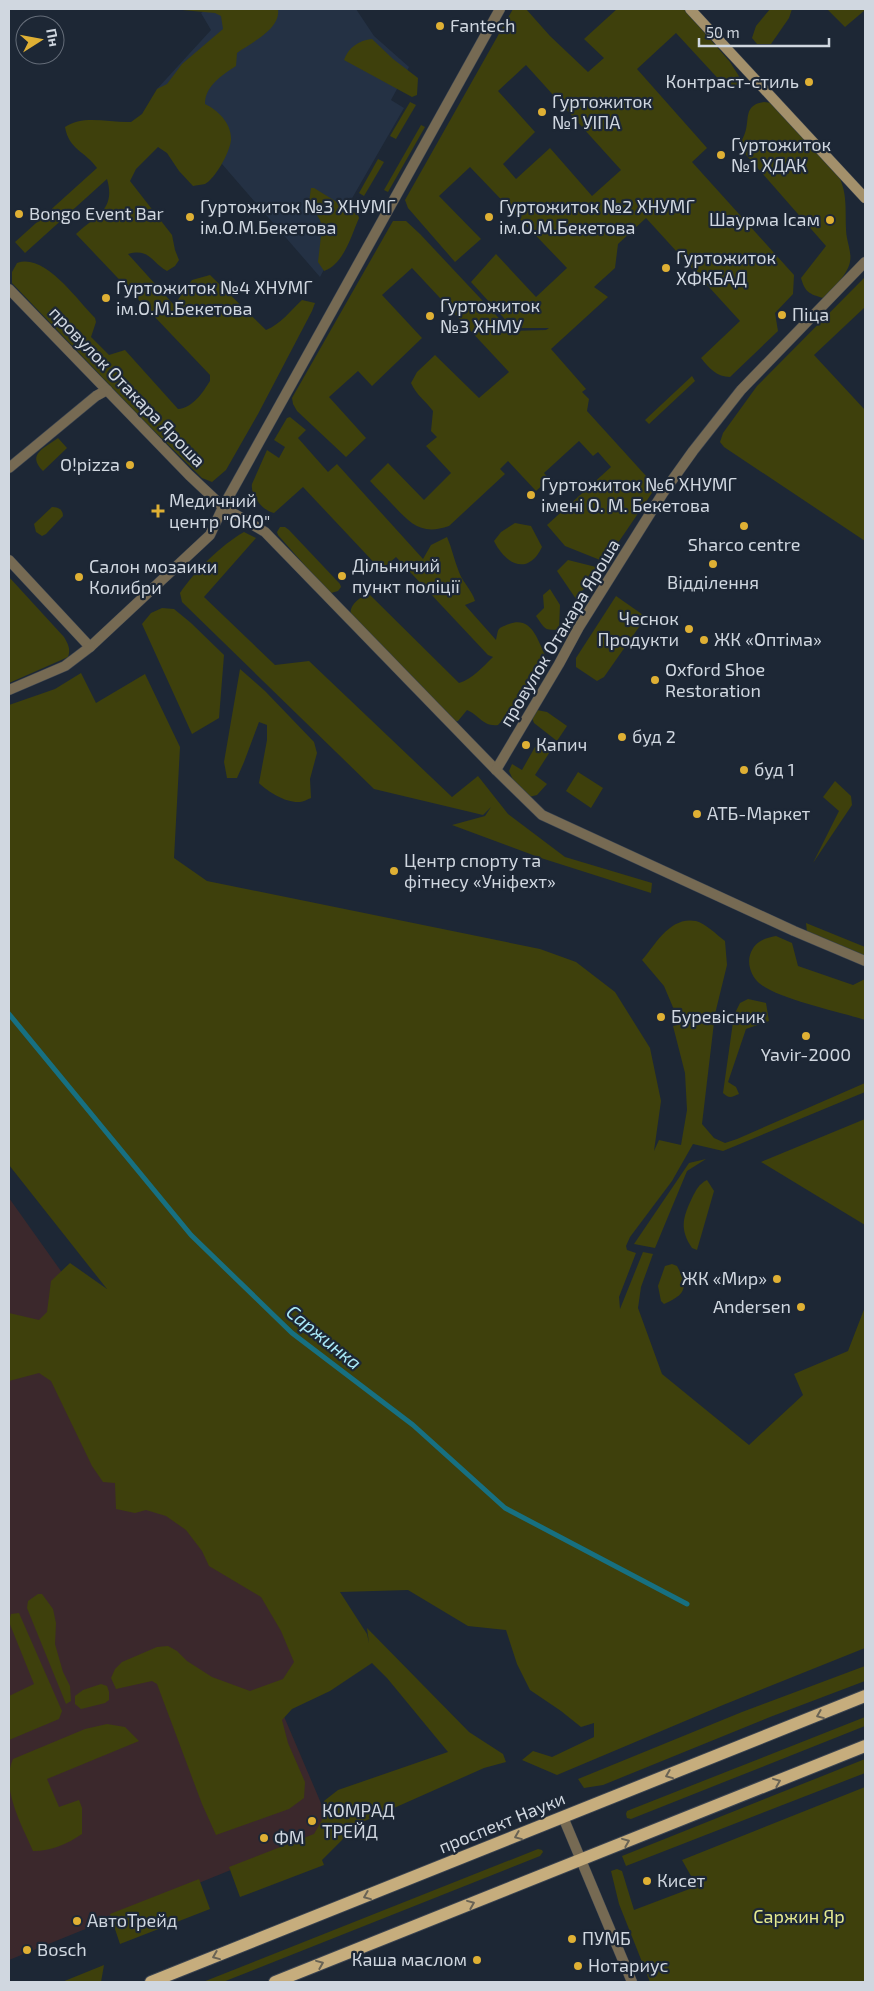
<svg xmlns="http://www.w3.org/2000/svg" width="874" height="1991" viewBox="0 0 874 1991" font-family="'Exo 2',sans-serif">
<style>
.built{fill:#243144}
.industrial{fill:#3b282c}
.green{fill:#3e400c;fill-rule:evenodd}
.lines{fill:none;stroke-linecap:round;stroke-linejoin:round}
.stream{stroke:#177081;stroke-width:5}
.street-casing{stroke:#3a4350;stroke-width:11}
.secondary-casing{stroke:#3a4350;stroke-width:11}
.primary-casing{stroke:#3a4350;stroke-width:14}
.street{stroke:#766a53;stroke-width:10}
.secondary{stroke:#a3906b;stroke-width:10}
.primary{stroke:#c6ad7d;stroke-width:12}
.oneway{stroke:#696355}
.poi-dot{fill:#dfb034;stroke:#1d2735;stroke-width:2}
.labels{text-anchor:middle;stroke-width:4.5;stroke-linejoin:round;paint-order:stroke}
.poi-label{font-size:18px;fill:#d0d7e0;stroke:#1d2735;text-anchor:start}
.street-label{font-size:18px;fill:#d0d7e0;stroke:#1d2735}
.park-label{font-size:18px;fill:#e5ea90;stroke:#1d2735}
.water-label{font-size:19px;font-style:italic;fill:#a8e8f7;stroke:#1d2735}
</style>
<rect width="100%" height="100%" fill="#1d2735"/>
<polygon class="built" points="207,9 356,9 374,36 409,67 391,100 404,108 347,207 355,211 320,277 157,89 211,30 201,13"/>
<polygon class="industrial" points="9,1198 346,1672 277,1700 332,1829 9,1960"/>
<g class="green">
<path d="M171,9H278C281,29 251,43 237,53L236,66C222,75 205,86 205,104C218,110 232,124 231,140C230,152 215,179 205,184C202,185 196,185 193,186L179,171L167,153L158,147L136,169L130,181L172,235L175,250L179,260L175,266L167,271C151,262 150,248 128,254L174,305L192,280L210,275L266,330C281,324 290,311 302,300L315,303L312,311L258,414L226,470L212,482L202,478L147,424L12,283V272L17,263C45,253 77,300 95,318L96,322L91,337L109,355L125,350L178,409C193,408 203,392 210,381V375L76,234C96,215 116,210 107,179L25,253L15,242L97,168C85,151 69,150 65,127C83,114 110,123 131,122L142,114L157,89L167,84L182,64L223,29L221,16L215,13Z"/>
<path d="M513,9H526L550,36L588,72L604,58L584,39L617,9H684L730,62L742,81L732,88L724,85L676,33L637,69L707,148L692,162L794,275L793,294L775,313L778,331L730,377C717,377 709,368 701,358L740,321L646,218L618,244L615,268L594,287L608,297L551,349L586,389L582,392L589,399L587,411L656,487L605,562L565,546L547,525L611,467L598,452L593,456L579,441L544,473L549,479L536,491L508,461L500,469L505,474L449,526C421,536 410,523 392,504C385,496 377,489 370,481L388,463L424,500L451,473L426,446L437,437L431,431L433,411C425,400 417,396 411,383L417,372L435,355L479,398L509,372L412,268L382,295L422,338L372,386L358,371L329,397L366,438L346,457L297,411L293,404L292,398L393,221H406L420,234L511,331L546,330L549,328H513L471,282L496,254L536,297L567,268L470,167L439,196L481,239L455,262L408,208L405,200ZM526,65L621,170L592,196L550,148L516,179L503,164L535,132L498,91Z"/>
<polygon points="770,9 792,9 789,18 771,44 757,44 752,38 756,26"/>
<polygon points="827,9 865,9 865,10 845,27"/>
<path d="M372,39L393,59L418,78L417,95L412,97L344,60C348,48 359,40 372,39Z"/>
<polygon points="410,102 416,105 396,139 390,136"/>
<path d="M764,102L772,103L839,177C849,196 844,218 847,238C849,249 853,257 848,268C843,279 832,290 823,298C809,294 805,292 801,278L826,246L740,148C740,142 743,139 745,133C750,119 743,105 764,102Z"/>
<polygon points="421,125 425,127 388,192 384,190"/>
<polygon points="378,159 384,162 364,196 359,193"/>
<path d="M311,188H314L358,215L359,218C351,236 344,264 324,271L318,262L322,227L320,220L309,202Z"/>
<polygon points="865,277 865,307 814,355 865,410 865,541 724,447 720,442 723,433 757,386"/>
<polygon points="692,376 695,381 649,424 645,420"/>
<path d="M290,417L306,430L298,438L328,472L337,464L423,559L431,545L447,537C452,548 454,560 459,572C463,583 472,590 475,601L465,605L496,640C499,628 496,629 509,624C531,616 537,638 545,655L527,693L498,725C483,727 479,715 467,710L458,721L454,722L351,616C348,605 360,598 368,593L459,683C472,679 483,667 493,657L488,655L396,557L381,570L303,487L274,513C263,511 250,495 252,484L267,450L279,458L285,447L274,440L287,418Z"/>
<path d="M58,438L67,448L43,471C26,454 45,448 58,438Z"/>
<path d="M52,507C59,507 63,510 63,516L46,534L42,536L36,532L34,524Z"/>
<path d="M515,523L531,526L542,547C528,576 506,565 494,541L501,532Z"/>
<polygon points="280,527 285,527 289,530 340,584 341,587 338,591 331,593 323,586 278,535 277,532"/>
<path d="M244,532L256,538L204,597L275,665L309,661L452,797L478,776L508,814L565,857L652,883L651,893L541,858L452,825L485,816L491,807L483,815L374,789L182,602L180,593C194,572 221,545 244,532Z"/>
<polygon points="568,560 600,568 576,599 557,571"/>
<path d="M9,577L64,637C68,644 71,649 68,657L9,683Z"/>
<path d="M550,589L560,605L559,629C544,632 544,627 536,616L544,608L543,595Z"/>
<polygon points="616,596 646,617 604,677 597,681 576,667 576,658"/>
<polygon points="162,608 174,609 191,623 224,655 219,718 192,734 142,624 151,613"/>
<path d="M240,669L265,691L314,742L317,753L310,779L311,798C308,799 303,802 300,802C286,803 268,792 259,783L267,740V725L259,722L244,762L237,778H227L224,762Z"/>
<path d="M81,673L96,703L145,674L180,747L174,858L207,881L540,949L576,962L615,992L650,1048L661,1101L654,1151L659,1140L681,1145L687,1110L685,1073L673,1026L680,1024L664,986L642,960C656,944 670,916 696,921C705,923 717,935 725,941L727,965L715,1014L702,1124L714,1138L725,1143L737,1139L865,1083V1092L723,1151L693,1144L672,1181L630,1237L626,1246L627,1250L636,1253L619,1297L620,1309L643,1252L653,1254L641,1287L638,1308L662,1374L749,1445L803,1395L794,1374L848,1351L865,1307V1648L723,1705L557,1775L522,1760L533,1751L552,1757L594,1737V1723L581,1727L561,1711L530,1690L517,1664L506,1630L468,1626L408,1590L340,1592L367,1634L369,1643L367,1628L469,1732L503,1754L506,1762L484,1768L349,1828L342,1840L322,1860L324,1865L240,1897L229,1867L314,1834L322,1820L324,1801L338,1790L448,1752L387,1678L372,1663L330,1691L292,1709L282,1720L288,1743L305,1782L304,1798L289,1809L216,1835L202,1804L157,1684L152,1681L116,1689L111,1678L115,1669L122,1662L157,1647L168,1646L177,1651L187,1661L212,1677L250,1691L283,1679L294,1662L281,1631L261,1597L209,1566L202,1551L186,1530L166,1516L146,1510L135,1513L116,1509L115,1483L103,1482L92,1466L51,1381L39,1373L9,1381V1313L39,1320L47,1312L51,1281L70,1263L107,1289L9,1165V705L55,689Z"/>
<polygon points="537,710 547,712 567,726 557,741 534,723 532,718"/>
<polygon points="544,743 553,747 535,775 547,784 537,795 529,797 516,786 509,771 512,764 522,770 535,747"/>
<polygon points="578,772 603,788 591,808 566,791"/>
<polygon points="835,781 851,796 852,805 813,863 839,811 823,797"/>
<polygon points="806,923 865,947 865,956 807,932"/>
<path d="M776,936L792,943L798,966L853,985L865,979V1020C840,1012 777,999 759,983C752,977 747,965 750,955C754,942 764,938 776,936Z"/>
<path d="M748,999L766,1003L769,1021L746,1029L728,1082L736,1087L739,1094C732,1097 729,1099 723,1093L734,1015L740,1003Z"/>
<polygon points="865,1119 865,1225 761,1162"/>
<polygon points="706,1159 687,1171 655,1248 634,1244 689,1163"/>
<path d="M707,1180L714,1191L697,1250L692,1248C679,1229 683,1217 692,1198C696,1190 699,1184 707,1180Z"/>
<path d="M672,1264L677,1266C688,1287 687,1294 664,1304L661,1301L658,1286L665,1266Z"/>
<polygon points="38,1594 42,1594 53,1609 56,1623 55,1644 63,1672 70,1686 71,1701 66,1704 27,1608 28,1601"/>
<polygon points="19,1613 62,1711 59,1719 9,1740 9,1696 34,1684 9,1622 11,1614"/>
<polygon points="865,1666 865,1681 770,1717 603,1785 584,1788 578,1779 742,1712"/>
<polygon points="101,1684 107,1686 109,1692 109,1700 105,1703 81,1709 75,1704 75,1696 83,1690"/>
<polygon points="865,1717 865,1726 631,1819 627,1818 626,1814 627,1811"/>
<path d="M107,1724L125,1727L139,1741L47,1779L59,1807L79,1800L82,1808V1834C67,1844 52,1851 33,1851C22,1825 0,1788 13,1759L85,1729Z"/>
<polygon points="865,1759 865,1773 626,1866 622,1856"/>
<polygon points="865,1787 865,1982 650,1982 619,1904 611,1871 617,1869 622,1871 634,1910 692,1888 691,1876 682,1860"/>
<polygon points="538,1849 542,1850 543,1852 540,1856 223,1982 203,1982"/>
<polygon points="199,1879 210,1909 120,1944 110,1914"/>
<polygon points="104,1965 101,1982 62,1982"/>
</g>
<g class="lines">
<polyline class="stream" points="9,1014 191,1235 292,1333 413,1425 505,1508 687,1604"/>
<defs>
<g id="street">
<polyline points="9,289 189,475 223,507 265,532 496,770 542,815 794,931 865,961"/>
<polyline points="9,468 96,396 107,390"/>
<polyline points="9,560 90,647 210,535 223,507 500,9"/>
<polyline points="9,690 65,666 90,647"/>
<polyline points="496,770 559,664 579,627 663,493 693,451 741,390 865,262"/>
<polyline points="563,1817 632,1982"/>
</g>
<polyline id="secondary" points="690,9 865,198"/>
<g id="primary">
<polyline points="151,1982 865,1696"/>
<polyline points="275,1982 865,1746"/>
</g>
</defs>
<use href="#street" class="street-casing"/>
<use href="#secondary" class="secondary-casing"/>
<use href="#primary" class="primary-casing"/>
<use href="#street" class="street"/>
<use href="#secondary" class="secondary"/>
<use href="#primary" class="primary"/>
</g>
<defs><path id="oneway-chevron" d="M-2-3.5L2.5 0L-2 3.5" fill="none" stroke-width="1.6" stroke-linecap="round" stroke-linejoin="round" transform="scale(1.25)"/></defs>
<g class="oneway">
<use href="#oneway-chevron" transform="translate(820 1715) rotate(158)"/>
<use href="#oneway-chevron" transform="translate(669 1775) rotate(158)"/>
<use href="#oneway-chevron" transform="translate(777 1782) rotate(-22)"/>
<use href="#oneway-chevron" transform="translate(518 1836) rotate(158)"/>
<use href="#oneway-chevron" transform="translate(626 1842) rotate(-22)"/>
<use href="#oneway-chevron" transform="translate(367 1896) rotate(158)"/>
<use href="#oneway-chevron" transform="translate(471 1904) rotate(-22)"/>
<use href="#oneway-chevron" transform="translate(216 1956) rotate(158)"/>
<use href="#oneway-chevron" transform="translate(320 1964) rotate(-22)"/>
</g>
<g class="poi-dot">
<circle cx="440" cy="26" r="5"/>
<circle cx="809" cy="82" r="5"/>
<circle cx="542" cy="112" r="5"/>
<circle cx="721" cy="155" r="5"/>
<circle cx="19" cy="214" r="5"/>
<circle cx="190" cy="217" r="5"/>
<circle cx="489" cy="217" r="5"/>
<circle cx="830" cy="220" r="5"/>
<circle cx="666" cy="268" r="5"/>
<circle cx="106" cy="298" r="5"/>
<circle cx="782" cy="315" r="5"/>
<circle cx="430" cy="316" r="5"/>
<circle cx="130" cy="465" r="5"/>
<circle cx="531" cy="495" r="5"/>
<path d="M155.5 503.5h5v5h5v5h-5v5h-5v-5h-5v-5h5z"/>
<circle cx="744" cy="526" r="5"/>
<circle cx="713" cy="564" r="5"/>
<circle cx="342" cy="576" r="5"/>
<circle cx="79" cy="577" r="5"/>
<circle cx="689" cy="629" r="5"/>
<circle cx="704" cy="640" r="5"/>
<circle cx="655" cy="680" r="5"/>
<circle cx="622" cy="737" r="5"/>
<circle cx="526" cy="745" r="5"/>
<circle cx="744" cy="770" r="5"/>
<circle cx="697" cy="814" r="5"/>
<circle cx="394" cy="871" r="5"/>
<circle cx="661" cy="1017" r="5"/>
<circle cx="806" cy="1036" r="5"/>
<circle cx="777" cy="1279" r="5"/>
<circle cx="801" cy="1307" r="5"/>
<circle cx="312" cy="1821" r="5"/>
<circle cx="264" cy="1838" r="5"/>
<circle cx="647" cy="1881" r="5"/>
<circle cx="77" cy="1921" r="5"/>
<circle cx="572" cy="1939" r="5"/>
<circle cx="27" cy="1950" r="5"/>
<circle cx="477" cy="1960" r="5"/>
<circle cx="578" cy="1966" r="5"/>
</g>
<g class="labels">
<g class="poi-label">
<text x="450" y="32">Fantech</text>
<text x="799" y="88" text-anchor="end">Контраст-стиль</text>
<text x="552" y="108">Гуртожиток<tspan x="552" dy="21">№1 УІПА</tspan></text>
<text x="731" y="151">Гуртожиток<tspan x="731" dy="21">№1 ХДАК</tspan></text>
<text x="200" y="213">Гуртожиток №3 ХНУМГ<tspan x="200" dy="21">ім.О.М.Бекетова</tspan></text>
<text x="499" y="213">Гуртожиток №2 ХНУМГ<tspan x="499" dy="21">ім.О.М.Бекетова</tspan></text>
<text x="29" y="220">Bongo Event Bar</text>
<text x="820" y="226" text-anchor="end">Шаурма Ісам</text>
<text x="676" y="264">Гуртожиток<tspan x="676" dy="21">ХФКБАД</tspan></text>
<text x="116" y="294">Гуртожиток №4 ХНУМГ<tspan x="116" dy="21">ім.О.М.Бекетова</tspan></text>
<text x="440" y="312">Гуртожиток<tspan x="440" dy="21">№3 ХНМУ</tspan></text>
<text x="792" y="321">Піца</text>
<text x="120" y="471" text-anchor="end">O!pizza</text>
<text x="541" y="491">Гуртожиток №6 ХНУМГ<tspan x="541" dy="21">імені О. М. Бекетова</tspan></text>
<text x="169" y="507">Медичний<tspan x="169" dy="21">центр "ОКО"</tspan></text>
<text x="744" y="551" text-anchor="middle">Sharco centre</text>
<text x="352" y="572">Дільничий<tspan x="352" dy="21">пункт поліції</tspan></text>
<text x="89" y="573">Салон мозаики<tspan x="89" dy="21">Колибри</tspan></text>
<text x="713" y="589" text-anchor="middle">Відділення</text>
<text x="679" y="625" text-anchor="end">Чеснок<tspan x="679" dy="21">Продукти</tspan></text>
<text x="714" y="646">ЖК «Оптіма»</text>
<text x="665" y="676">Oxford Shoe<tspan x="665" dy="21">Restoration</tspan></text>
<text x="632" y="743">буд 2</text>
<text x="536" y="751">Капич</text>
<text x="754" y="776">буд 1</text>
<text x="707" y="820">АТБ-Маркет</text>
<text x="404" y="867">Центр спорту та<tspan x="404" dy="21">фітнесу «Уніфехт»</tspan></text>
<text x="671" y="1023">Буревісник</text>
<text x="806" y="1061" text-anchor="middle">Yavir-2000</text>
<text x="767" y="1285" text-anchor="end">ЖК «Мир»</text>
<text x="791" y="1313" text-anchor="end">Andersen</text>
<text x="322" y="1817">КОМРАД<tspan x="322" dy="21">ТРЕЙД</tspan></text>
<text x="274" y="1844">ФМ</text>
<text x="657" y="1887">Кисет</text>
<text x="87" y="1927">АвтоТрейд</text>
<text x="582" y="1945">ПУМБ</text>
<text x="37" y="1956">Bosch</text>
<text x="467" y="1966" text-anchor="end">Каша маслом</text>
<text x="588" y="1972">Нотариус</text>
</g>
<g class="street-label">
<text transform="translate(127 387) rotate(46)" y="6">провулок Отакара Яроша</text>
<text transform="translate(560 633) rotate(-59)" y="6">провулок Отакара Яроша</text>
<text transform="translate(502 1823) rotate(-22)" y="6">проспект Науки</text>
</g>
<g class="park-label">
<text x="799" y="1923">Саржин Яр</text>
</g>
<g class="water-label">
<text transform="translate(324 1337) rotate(39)" y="7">Саржинка</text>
</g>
</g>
<rect width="874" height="1991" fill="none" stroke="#d0d7e0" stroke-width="20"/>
<g transform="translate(40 40) rotate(79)"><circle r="24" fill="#1d2735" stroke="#656d79"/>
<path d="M0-4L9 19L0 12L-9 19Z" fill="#dfb034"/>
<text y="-8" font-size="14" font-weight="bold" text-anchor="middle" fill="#d0d7e0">Пн</text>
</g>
<path d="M699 38v8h130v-8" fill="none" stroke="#d0d7e0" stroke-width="2.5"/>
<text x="706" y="38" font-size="15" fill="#d0d7e0" stroke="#1d2735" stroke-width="4" paint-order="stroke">50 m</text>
</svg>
